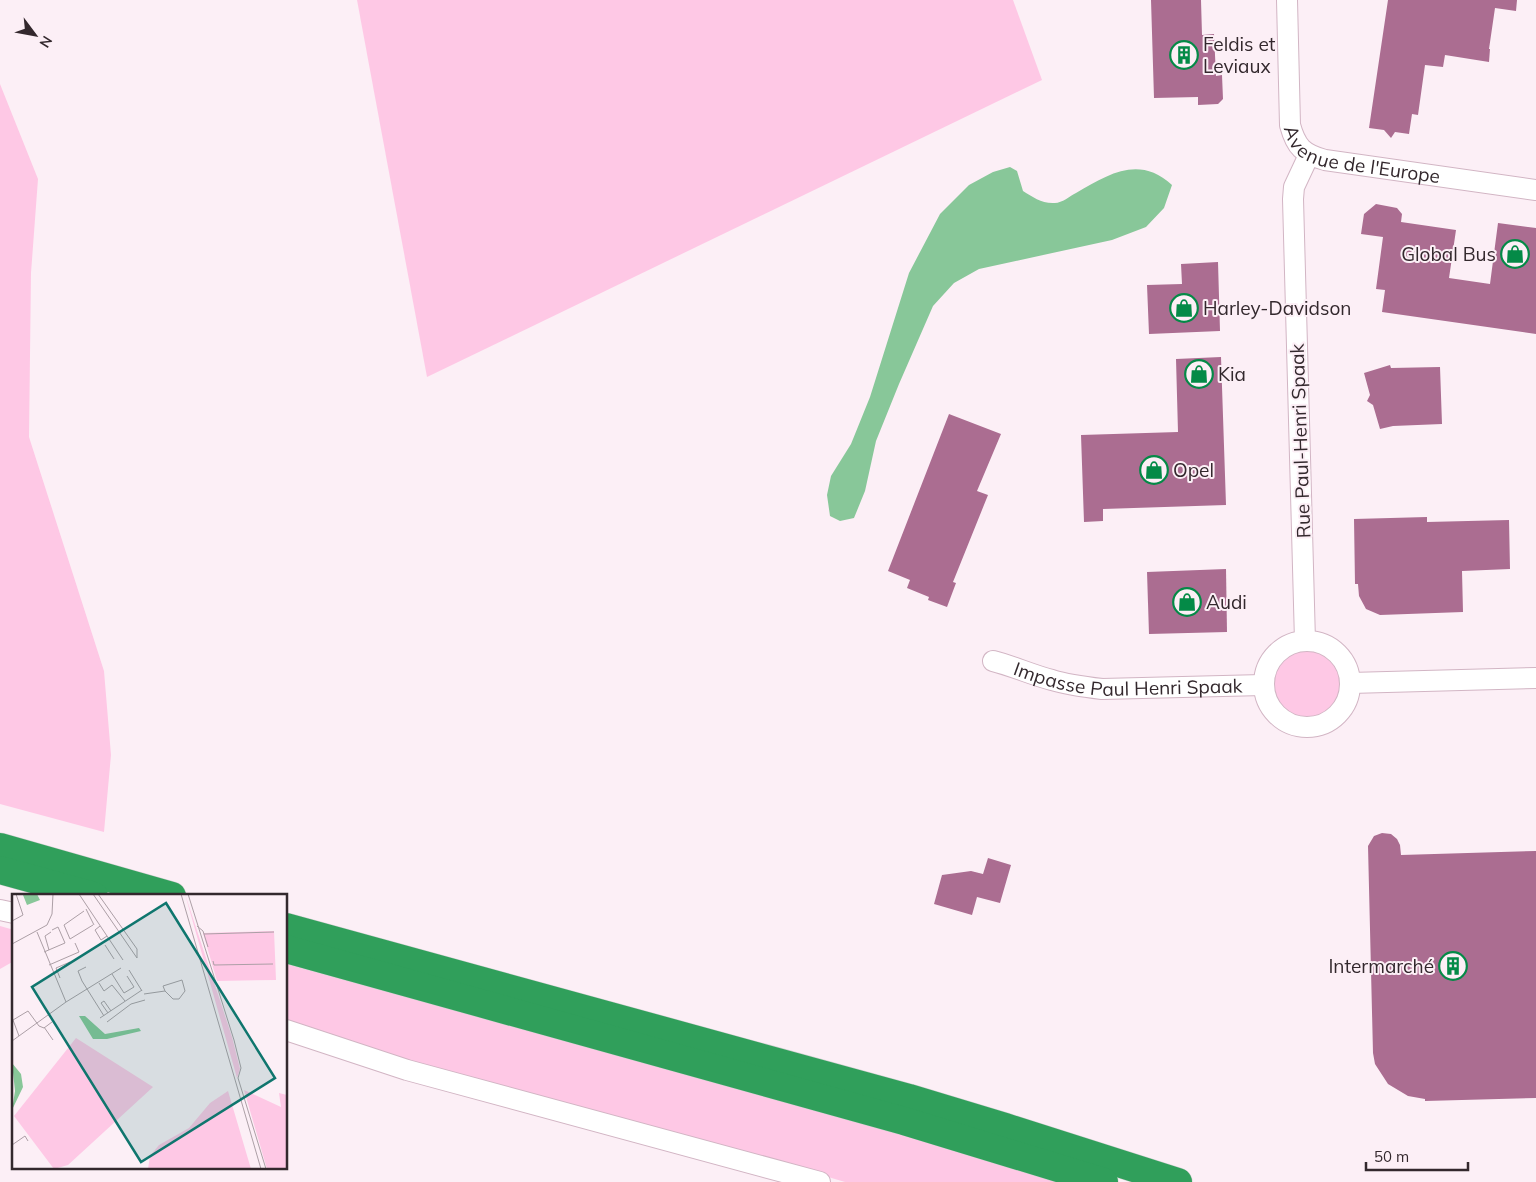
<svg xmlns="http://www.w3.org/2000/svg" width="1536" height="1182" viewBox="0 0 1536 1182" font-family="Mulish,sans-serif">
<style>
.green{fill:#fec8e5}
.water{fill:#88c799}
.building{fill:#ab6d91}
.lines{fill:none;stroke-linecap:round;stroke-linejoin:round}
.minor-casing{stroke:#d2b5c4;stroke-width:22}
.highway-casing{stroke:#d2d0d1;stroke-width:29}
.minor{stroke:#fff;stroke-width:20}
.highway{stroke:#309f5b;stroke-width:28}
.labels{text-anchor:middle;stroke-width:4;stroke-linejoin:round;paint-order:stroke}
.poi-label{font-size:19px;fill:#33282d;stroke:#fceff6;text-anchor:start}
.street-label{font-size:19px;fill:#33282d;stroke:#fceff6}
.inset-road{fill:none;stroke:#ac9fa6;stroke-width:1}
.view{fill:#0f766e;fill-opacity:0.15;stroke:#0f766e;stroke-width:2.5}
.inset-edge{fill:none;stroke:#33282d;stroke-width:2.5}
</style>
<rect width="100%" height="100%" fill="#fceff6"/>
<g class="green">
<polygon points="357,0 1013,0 1042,80 427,377"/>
<polygon points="0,84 38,179 31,273 29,437 104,671 111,755 104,832 0,804"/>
<circle cx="1306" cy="684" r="36"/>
<polygon points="0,926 14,930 14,961 0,969"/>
<polygon points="286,964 655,1065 832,1115 854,1120 1056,1182 845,1182 751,1154 434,1071 286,1026"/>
</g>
<path class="water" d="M1010,167L1017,171L1023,191C1033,197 1042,204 1055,203C1062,203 1070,196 1076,193C1109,174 1139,155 1172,185L1164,208L1146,227L1112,240L979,269L954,283L933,306L899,384L876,441L865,491L854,518L840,521L830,516L827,495L831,476L851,444L870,397L909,273L940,214L969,185L993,172Z"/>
<g class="building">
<polygon points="1151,0 1201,0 1202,35 1214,34 1216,76 1222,75 1223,99 1218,104 1198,105 1198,97 1154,98"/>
<polygon points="1388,0 1517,0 1516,11 1495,8 1489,49 1490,49 1489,62 1445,55 1443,67 1425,65 1418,115 1412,114 1409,134 1395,132 1391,138 1384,130 1369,128"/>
<polygon points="1376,204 1397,208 1402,214 1401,222 1456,230 1449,278 1490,284 1498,223 1536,228 1536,334 1382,312 1385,290 1376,289 1383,237 1361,234 1364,214"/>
<polygon points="1218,262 1220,331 1149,334 1147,285 1182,284 1181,264"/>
<polygon points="1221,357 1226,505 1103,509 1103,521 1084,522 1081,435 1178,432 1176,359"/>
<polygon points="1390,365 1391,368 1440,367 1442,424 1393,426 1380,429 1373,405 1367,401 1370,395 1364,373"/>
<polygon points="949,414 1001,434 977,491 988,495 953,582 956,583 947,607 928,600 929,597 907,588 910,580 888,571"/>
<polygon points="1427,517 1427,522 1509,520 1510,569 1462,571 1463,612 1380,615 1366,609 1359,596 1358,584 1355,584 1354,519"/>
<polygon points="1226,569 1227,632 1149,634 1147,572"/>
<polygon points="1382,833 1391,834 1397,839 1400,845 1401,855 1536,851 1536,1098 1425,1101 1425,1099 1408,1096 1388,1084 1375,1064 1373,1053 1368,846 1374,836"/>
<polygon points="988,858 1011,865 1000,903 977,897 972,915 934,904 942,875 971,871 983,874"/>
</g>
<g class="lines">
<defs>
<g id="minor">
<path id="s1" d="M1287,0L1290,125C1296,147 1303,154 1325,160L1536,190"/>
<polyline points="1305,641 1293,199 1294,187 1309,155"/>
<circle cx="1307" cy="684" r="43"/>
<path id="s2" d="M993,661C1013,666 1032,675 1052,680C1068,685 1085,687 1102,689L1263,685"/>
<polyline points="1350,683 1536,678"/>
<polyline points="0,910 14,913"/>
<polyline points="286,1030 407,1070 820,1182"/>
</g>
<g id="highway">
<polyline points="0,847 172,896"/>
<polyline points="0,870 94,896"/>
<polyline points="286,927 909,1098 1005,1127 1178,1182"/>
<polyline points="286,949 904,1121 1104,1182"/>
</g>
</defs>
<use href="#minor" class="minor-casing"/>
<use href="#highway" class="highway-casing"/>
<use href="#minor" class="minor"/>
<use href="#highway" class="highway"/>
</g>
<defs>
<symbol id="building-ring" viewBox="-11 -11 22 22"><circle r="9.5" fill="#fceff6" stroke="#048a47" stroke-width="1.5"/><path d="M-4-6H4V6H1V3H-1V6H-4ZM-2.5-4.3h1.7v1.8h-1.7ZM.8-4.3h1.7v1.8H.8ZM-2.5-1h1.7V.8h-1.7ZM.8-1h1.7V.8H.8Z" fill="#048a47"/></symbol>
<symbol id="shop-ring" viewBox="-11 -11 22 22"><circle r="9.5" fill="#fceff6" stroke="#048a47" stroke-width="1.5"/><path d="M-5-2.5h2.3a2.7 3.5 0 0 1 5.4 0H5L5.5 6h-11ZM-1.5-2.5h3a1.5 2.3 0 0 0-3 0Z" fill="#048a47"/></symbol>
</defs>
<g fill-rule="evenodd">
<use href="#building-ring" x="1168" y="39" width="32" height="32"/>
<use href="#shop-ring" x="1499" y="238" width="32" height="32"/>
<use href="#shop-ring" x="1168" y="292" width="32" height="32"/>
<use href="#shop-ring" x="1183" y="358" width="32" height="32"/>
<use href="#shop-ring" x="1138" y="454" width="32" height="32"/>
<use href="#shop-ring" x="1171" y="586" width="32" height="32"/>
<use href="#building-ring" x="1437" y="950" width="32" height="32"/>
</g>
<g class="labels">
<g class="poi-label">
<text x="1203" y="51">Feldis et<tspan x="1203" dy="22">Leviaux</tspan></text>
<text x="1496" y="261" text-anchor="end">Global Bus</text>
<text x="1203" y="315">Harley-Davidson</text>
<text x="1218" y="381">Kia</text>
<text x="1173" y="477">Opel</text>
<text x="1206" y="609">Audi</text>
<text x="1434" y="973" text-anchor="end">Intermarché</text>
</g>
<g class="street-label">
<text dy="7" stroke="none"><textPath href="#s1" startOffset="210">Avenue de l'Europe</textPath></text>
<text transform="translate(1300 441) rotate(-92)" y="7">Rue Paul-Henri Spaak</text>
<text dy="7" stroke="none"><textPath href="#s2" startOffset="138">Impasse Paul Henri Spaak</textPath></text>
</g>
</g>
<g transform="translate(12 894)">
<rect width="275" height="275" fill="#fceff6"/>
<path d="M173,0L220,143L228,175L225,184ZM262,37L264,86L205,87L191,39ZM64,144L141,193L56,271L42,275L2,222ZM232,196L269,213L267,199L275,201V275H255ZM216,197L239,275H136L138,262L147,251L177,234L198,209Z" fill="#fec8e5"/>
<path d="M25,0L28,6L15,11L11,1ZM67,122H73L93,140L127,134L129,137L95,145H81ZM0,169L9,180L11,193L0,216L3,197Z" fill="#88c799"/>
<path class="inset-road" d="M67,0L111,66M81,0L125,64M86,0L125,55V64M169,0L249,275M176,0L222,146L229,174L226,184L254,275M74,15L82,31M72,17L52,31L58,45L81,31M0,27L11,21L4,0M88,32L83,36L89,46L95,42M185,32L191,37L196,53M25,38L54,108M192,40L262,38M0,50L35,31L40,20L41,0M93,51L102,65M37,56L33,42L39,38M32,58L53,49L46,33L40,36M201,67L202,71L261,70M37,71L67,58L63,49M74,73L66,77L70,87L92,122M117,76L130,97M100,80L112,99L122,93L115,82M48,84L44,74L58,68M87,89L92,97L100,91L113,107M132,100L153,97L161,105H167L173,97L170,86L151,92L153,97M54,108L109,74M96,119L89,109L92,107L99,117M88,124L130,96M95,128L119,110L133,106M32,133L41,146M7,142L1,126L16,117L27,132L32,134L40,128M0,147L54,108M0,251L13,242L16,247"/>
<path class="view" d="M154,9L263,184L129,268L20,93Z"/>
<rect width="275" height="275" class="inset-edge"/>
</g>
<g transform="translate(35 35) rotate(122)" stroke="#fceff6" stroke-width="4" paint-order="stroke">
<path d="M0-4L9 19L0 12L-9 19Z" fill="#33282d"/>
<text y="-8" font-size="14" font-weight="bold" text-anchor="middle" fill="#33282d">N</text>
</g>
<path d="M1366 1162v8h102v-8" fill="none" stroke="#33282d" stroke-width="2.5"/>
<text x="1374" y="1162" font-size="15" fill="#33282d" stroke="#fceff6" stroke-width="4" paint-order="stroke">50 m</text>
</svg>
